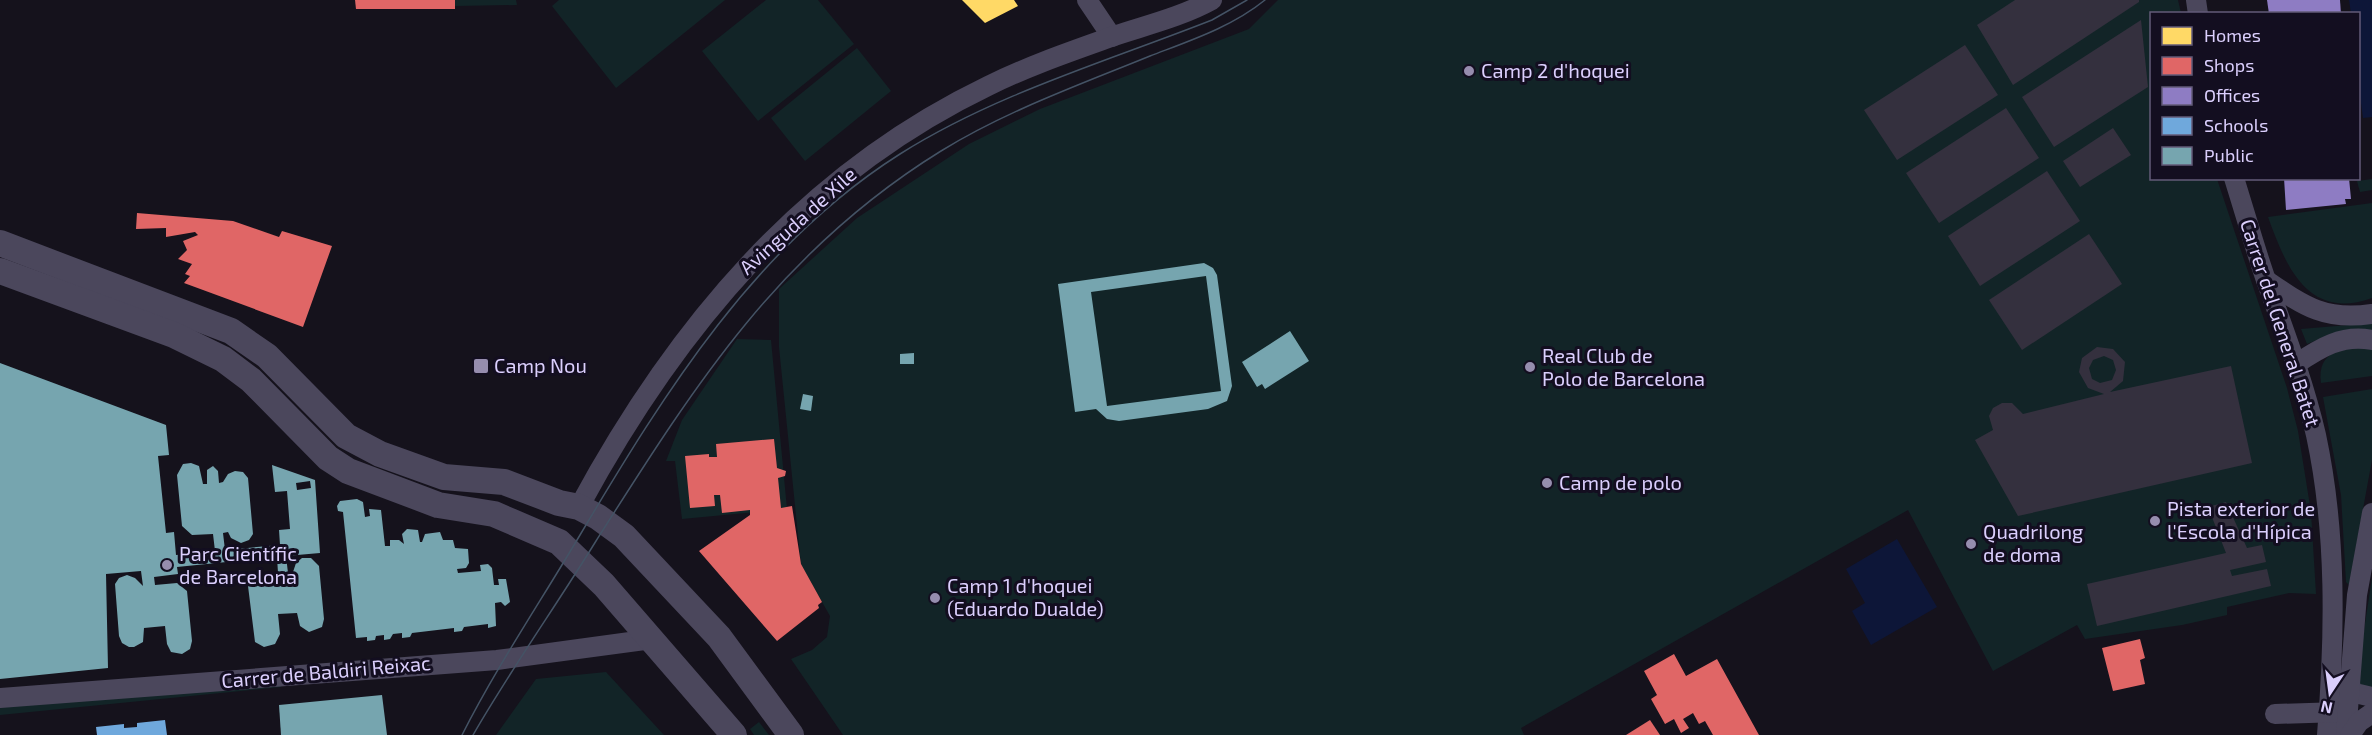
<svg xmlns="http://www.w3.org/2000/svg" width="2372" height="735" viewBox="0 0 2372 735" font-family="'Exo 2',sans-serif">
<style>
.green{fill:#122427}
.water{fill:#0d1638}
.homes{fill:#ffd966}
.shops{fill:#e06666}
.offices{fill:#8e7cc3}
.schools{fill:#6fa8dc}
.public{fill:#76a5af;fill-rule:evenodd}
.building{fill:#34303e;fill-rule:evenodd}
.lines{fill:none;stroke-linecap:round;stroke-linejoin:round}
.minor{stroke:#4b475c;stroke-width:20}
.tertiary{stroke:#4b475c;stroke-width:26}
.tram{stroke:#445365;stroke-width:1.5}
.poi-dot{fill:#968dae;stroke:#130e20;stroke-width:2}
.labels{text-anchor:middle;stroke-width:6;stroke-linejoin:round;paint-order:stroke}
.poi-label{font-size:20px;fill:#dbcffd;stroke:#130e20;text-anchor:start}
.street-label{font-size:20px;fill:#dbcffd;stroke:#130e20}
</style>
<rect width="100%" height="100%" fill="#15121c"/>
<g class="green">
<polygon points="455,0 516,0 517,5 455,6"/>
<polygon points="559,0 725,0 616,88 552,6"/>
<polygon points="766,0 818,0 854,44 758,121 702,51"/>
<polygon points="1278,0 2178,0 2181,13 2152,14 2152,178 2217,179 2287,388 2298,431 2311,512 2316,594 2289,593 2227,607 2227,615 2182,625 2085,639 2077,625 1993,671 1908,510 1521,728 1524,735 843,735 791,659 812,650 827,637 830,616 801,565 779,347 779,289 857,218 969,144 1040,109 1249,29"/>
<polygon points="857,48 891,91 805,161 771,118"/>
<polygon points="2372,179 2372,190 2360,192 2357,181"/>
<path d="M2372,203V298C2308,321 2286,267 2268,217Z"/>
<polygon points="2372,323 2372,331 2330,335 2307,344 2301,329"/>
<polygon points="737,339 771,340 787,509 682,519 675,461 666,461 682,420"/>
<path d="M2366,347L2372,350V376L2321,383C2317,350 2342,349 2366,347Z"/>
<polygon points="2372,389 2372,460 2349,585 2346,582 2341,495 2323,397"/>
<polygon points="2372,578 2372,692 2360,685 2357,676"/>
<polygon points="606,672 664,735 496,735 536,679"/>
<polygon points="283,674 281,687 0,715 0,705"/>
<polygon points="759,722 769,735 754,735 750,729"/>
</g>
<g class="water">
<polygon points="2349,0 2372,0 2372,117 2363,118 2358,81 2358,14 2351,13"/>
<polygon points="1897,539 1937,607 1871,645 1852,611 1865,603 1846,569"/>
</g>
<polygon class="homes" points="962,0 1014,0 1018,6 985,23"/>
<g class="shops">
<polygon points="355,0 455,0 455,9 356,9"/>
<polygon points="137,213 233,221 279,237 282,231 332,246 303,327 184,283 190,276 185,274 192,264 178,259 187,250 183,241 198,235 195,232 166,237 166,228 136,229"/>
<polygon points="774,439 777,468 786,471 785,476 778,478 781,508 792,506 801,564 822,602 818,605 819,608 777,641 699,551 750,515 750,510 722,513 720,495 714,495 715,506 690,508 685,456 709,454 709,457 717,457 716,444"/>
<polygon points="2140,639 2145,658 2140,660 2145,684 2113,691 2102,648"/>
<polygon points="1674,654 1686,676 1717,659 1759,735 1713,735 1705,721 1699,724 1693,713 1683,719 1689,728 1681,733 1674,719 1665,724 1651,699 1657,695 1644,671"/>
<polygon points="1650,720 1660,735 1626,735"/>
</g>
<g class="offices">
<polygon points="2267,0 2340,0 2341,14 2269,14"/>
<polygon points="2284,178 2349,178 2351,199 2345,199 2346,204 2286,210"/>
</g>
<polygon class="schools" points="165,720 167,735 97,735 96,727 124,724 124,728 137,727 137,723"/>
<g class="public">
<path d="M1204,263L1213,268L1217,275L1232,386L1227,401L1208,409L1119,421L1107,419L1096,409L1075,412L1058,284ZM1206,276L1221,391L1107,406L1091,292Z"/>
<polygon points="1290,331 1309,361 1265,389 1262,384 1257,387 1242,362"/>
<polygon points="914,353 914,364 900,364 900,354"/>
<path d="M0,363L166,425L169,455L158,456L166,533L174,532L176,555L215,551L213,534L192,535L182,526L177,475L183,464L191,463L199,466L203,484H207V470L213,466L218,471L219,483L223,482L228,474L235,471L243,472L248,478L253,534L249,540L241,543L231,538L228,532L223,533L225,550L280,545L279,530L290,529L287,491L275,492L272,465L315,480L320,553L286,556L288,573L293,572L296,563L302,558H311L319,566L324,619L322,627L309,632L300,626L297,613L278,614L280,634L275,644L264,647L255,642L248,586L257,575L278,573L277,557L177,567L178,574L154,577L155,585L177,583L187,591L192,641L190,649L182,654L171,652L167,644L165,626L144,628L143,642L134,647H129L122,643L119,636L115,584L119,578L127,575L135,578L143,586L141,571L106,574L108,668L0,679ZM310,481L311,488L297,490L296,483Z"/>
<polygon points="803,394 813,396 811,411 800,409"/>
<polygon points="357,499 363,502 365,517 370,516 369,509 381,510 385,546 390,546 390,540 399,540 404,544 402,534 407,529 418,530 420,542 422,542 425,534 440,532 443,540 453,540 455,548 468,549 469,563 466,568 457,569 458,573 481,571 480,565 488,564 492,568 494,585 499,585 498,579 506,579 510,602 505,606 501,602 495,603 496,626 488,628 488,624 464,627 462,631 454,632 454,628 412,633 410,637 402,638 402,633 393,634 390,639 384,640 384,635 376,636 375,640 367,641 367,637 356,638 343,512 338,511 337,506 340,501"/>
<polygon points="382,695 387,735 281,735 279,705"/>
</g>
<g class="building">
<polygon points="2015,0 2139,0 2139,2 2013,85 1977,25"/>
<polygon points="2141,20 2148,87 2054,147 2022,97"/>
<polygon points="1965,45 1998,95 1897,160 1864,110"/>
<polygon points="2006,108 2039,158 1939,223 1906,173"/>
<polygon points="2113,128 2131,155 2080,187 2063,161"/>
<polygon points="2047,171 2080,221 1980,286 1948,236"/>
<polygon points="2089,234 2122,284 2022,350 1989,300"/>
<path d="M2097,347L2113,349L2125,362L2123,381L2110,392L2231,366L2252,463L2018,516L1975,440L1993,430L1989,416L1993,408L2002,403H2012L2023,414L2104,394L2088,388L2079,372L2082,358ZM2104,356L2113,360L2116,370L2112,380L2100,383L2092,379L2089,368L2093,360Z"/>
<polygon points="2226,502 2247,548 2262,545 2266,562 2230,570 2232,576 2267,569 2271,586 2097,626 2087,584 2226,553 2208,507"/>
</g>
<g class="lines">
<g class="minor">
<polyline points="1087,0 1112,37"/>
<polyline points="2196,0 2198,14"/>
<path d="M2234,178C2245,213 2255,249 2267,283C2285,333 2304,383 2316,435C2337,533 2335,636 2327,735"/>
<path d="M2266,280C2304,306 2324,321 2372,314"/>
<path d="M2296,364C2320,348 2342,334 2372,340"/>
<path d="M579,507C675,329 803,175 988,86C1028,66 1072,51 1114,36C1147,25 1181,17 1212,0"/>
<polyline points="2351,688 2355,693 2372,697"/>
<polyline points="0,698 497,660 652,639"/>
<polyline points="2275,714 2340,712"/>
<polyline points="2346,735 2357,595 2372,513"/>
<polyline points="2350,735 2359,722 2372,713"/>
</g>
<g class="tertiary">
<polyline points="0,243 231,331 267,356 346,436 380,454 444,477 504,482 559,503 579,507 598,517 624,536 719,637 791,735"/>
<polyline points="0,271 174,335 223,359 251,380 328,458 348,471 438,505 494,514 559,542 604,585 734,735"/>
</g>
<g class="tram">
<path d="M462,735C497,666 541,601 580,535C665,392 756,245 900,154C995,94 1108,61 1212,20L1247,0"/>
<path d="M473,735C511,669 556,606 596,541C695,385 779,251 941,151C1006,111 1079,85 1150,56C1189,41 1232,27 1265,0"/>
</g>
</g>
<g class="poi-dot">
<circle cx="1469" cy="71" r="6"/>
<rect x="473" y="358" width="16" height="16" rx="3"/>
<circle cx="1530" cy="367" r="6"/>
<circle cx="1547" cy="483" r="6"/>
<circle cx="2155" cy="521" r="6"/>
<circle cx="1971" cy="544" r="6"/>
<circle cx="167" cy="565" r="6"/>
<circle cx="935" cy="598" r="6"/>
</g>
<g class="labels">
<g class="poi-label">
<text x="1481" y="78">Camp 2 d'hoquei</text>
<text x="1542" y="363">Real Club de<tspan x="1542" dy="23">Polo de Barcelona</tspan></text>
<text x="494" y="373">Camp Nou</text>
<text x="1559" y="490">Camp de polo</text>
<text x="2167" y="516">Pista exterior de<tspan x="2167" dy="23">l'Escola d'Hípica</tspan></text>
<text x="1983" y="539">Quadrilong<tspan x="1983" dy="23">de doma</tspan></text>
<text x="179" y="561">Parc Científic<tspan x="179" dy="23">de Barcelona</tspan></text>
<text x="947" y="593">Camp 1 d'hoquei<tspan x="947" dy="23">(Eduardo Dualde)</tspan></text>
</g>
<g class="street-label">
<text transform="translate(798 221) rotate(-42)" y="7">Avinguda de Xile</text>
<text transform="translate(2280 323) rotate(72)" y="7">Carrer del General Batet</text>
<text transform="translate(326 672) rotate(-5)" y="7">Carrer de Baldiri Reixac</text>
</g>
</g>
<rect x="2150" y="12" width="210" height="168" fill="#130e20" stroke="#635b78" stroke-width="1.5"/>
<rect x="2162" y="27" width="30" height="18" fill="#ffd966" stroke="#635b78" stroke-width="1.5"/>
<text x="2204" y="42" font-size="18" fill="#dbcffd">Homes</text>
<rect x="2162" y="57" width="30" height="18" fill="#e06666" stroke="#635b78" stroke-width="1.5"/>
<text x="2204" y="72" font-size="18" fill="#dbcffd">Shops</text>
<rect x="2162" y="87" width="30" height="18" fill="#8e7cc3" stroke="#635b78" stroke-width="1.5"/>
<text x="2204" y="102" font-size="18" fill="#dbcffd">Offices</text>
<rect x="2162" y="117" width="30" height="18" fill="#6fa8dc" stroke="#635b78" stroke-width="1.5"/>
<text x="2204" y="132" font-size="18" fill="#dbcffd">Schools</text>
<rect x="2162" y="147" width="30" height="18" fill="#76a5af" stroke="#635b78" stroke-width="1.5"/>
<text x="2204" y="162" font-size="18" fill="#dbcffd">Public</text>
<g transform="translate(2330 693) rotate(193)" stroke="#130e20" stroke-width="4.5" paint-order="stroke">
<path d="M0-4.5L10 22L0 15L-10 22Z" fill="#dbcffd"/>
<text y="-9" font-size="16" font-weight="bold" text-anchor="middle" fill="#dbcffd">N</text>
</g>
</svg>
